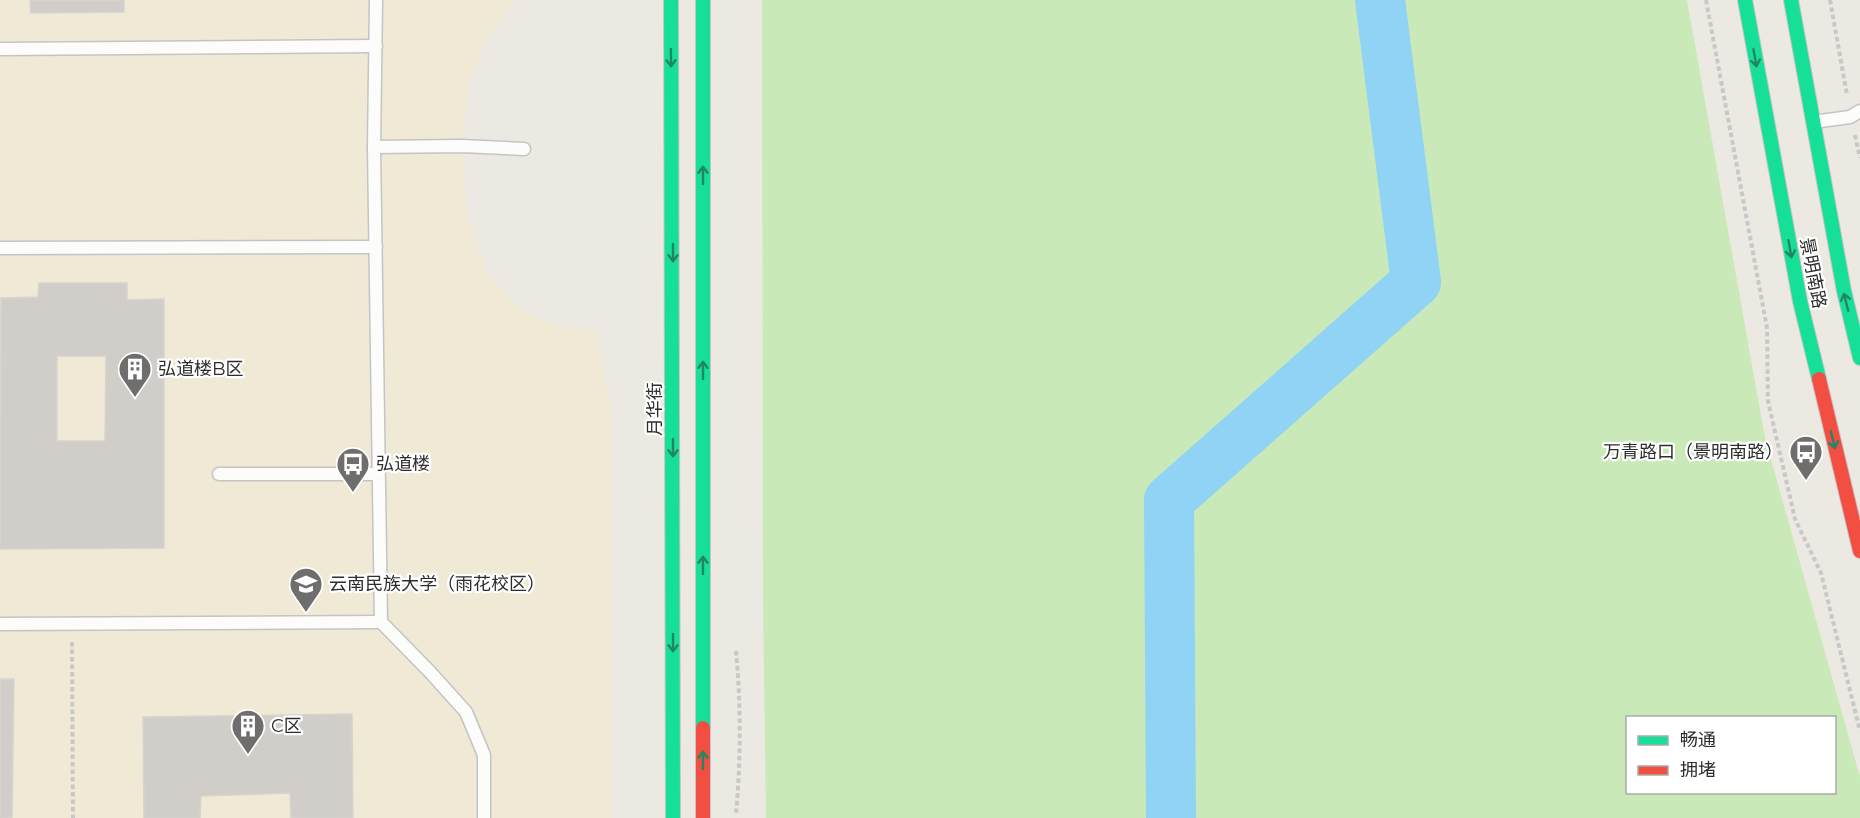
<svg xmlns="http://www.w3.org/2000/svg" width="1860" height="818" viewBox="0 0 1860 818" font-family="Montserrat,'Noto Sans SC',sans-serif">
<style>
.education{fill:#efe9d6}
.green{fill:#c9eab8;fill-rule:evenodd}
.lines{fill:none;stroke-linecap:round;stroke-linejoin:round}
.river{stroke:#90d3f4;stroke-width:50}
.building{fill:#d1cec9;stroke:#d7d4ce;stroke-width:1.5;fill-rule:evenodd}
.lane-casing{stroke:#c5c4c4;stroke-width:15}
.fast-casing{stroke:#c5c4c4;stroke-width:16}
.jam-casing{stroke:#c5c4c4;stroke-width:16}
.path{stroke:#c8c8c8;stroke-width:4;stroke-dasharray:4.5 3;stroke-linecap:butt}
.lane{stroke:#fcfcfb;stroke-width:12}
.fast{stroke:#16e098;stroke-width:14}
.jam{stroke:#f24e42;stroke-width:14}
.oneway{stroke:#228662}
.labels{text-anchor:middle;stroke-width:4.5;stroke-linejoin:round;paint-order:stroke}
.street-label{font-size:18px;fill:#2d2d2d;stroke:#fff}
.poi-label{font-size:18px;fill:#2d2d2d;stroke:#fff;text-anchor:start}
</style>
<rect width="100%" height="100%" fill="#ece8e2"/>
<polygon class="education" points="0,0 516,0 489,34 468,89 462,146 467,216 487,271 518,308 556,326 596,330 611,407 611,818 0,818"/>
<path class="green" d="M762,0H1687L1765,438L1860,777V818H766L763,601ZM1628,718H1834V792H1628Z"/>
<g class="lines">
<polyline class="river" points="1171,818 1169,500 1416,282 1380,0"/>
</g>
<g class="building">
<polygon points="30,0 124,0 124,12 31,13"/>
<path d="M39,283H127V300L164,299V548L0,549L1,298L38,297ZM57,356H106L105,441H57Z"/>
<polygon points="0,679 14,679 12,818 0,818"/>
<polygon points="352,714 353,818 291,818 290,793 201,796 200,818 144,818 143,717"/>
</g>
<g class="lines">
<defs>
<g id="lane">
<polyline points="376,0 374,147 381,622 430,672 466,712 484,755 484,818"/>
<polyline points="0,49 376,46"/>
<polyline points="1813,122 1850,117 1860,111"/>
<polyline points="374,147 462,146 524,149"/>
<polyline points="0,248 376,247"/>
<polyline points="219,474 378,474"/>
<polyline points="0,624 381,622"/>
</g>
<g id="fast">
<polyline points="671,0 673,818"/>
<polyline points="703,0 703,728"/>
<polyline points="1745,0 1800,301 1819,379"/>
<polyline points="1791,0 1844,291 1860,358"/>
</g>
<g id="jam">
<polyline points="1819,379 1860,551"/>
<polyline points="703,728 703,818"/>
</g>
</defs>
<use href="#lane" class="lane-casing"/>
<use href="#fast" class="fast-casing"/>
<use href="#jam" class="jam-casing"/>
<g class="path">
<polyline points="1706,0 1767,328 1768,401 1795,519 1821,573 1860,731"/>
<polyline points="1830,0 1847,95"/>
<polyline points="1855,135 1860,158"/>
<polyline points="72,642 73,818"/>
<path d="M736,651C741,705 741,760 736,814"/>
</g>
<use href="#lane" class="lane"/>
<use href="#fast" class="fast"/>
<use href="#jam" class="jam"/>
</g>
<defs><path id="oneway-shaft" d="M-6 0H5M1.5-3L5.5 0L1.5 3" fill="none" stroke-width="1.6" stroke-linecap="round" stroke-linejoin="round" transform="scale(1.5)"/></defs>
<g class="oneway">
<use href="#oneway-shaft" transform="translate(671 58) rotate(89)"/>
<use href="#oneway-shaft" transform="translate(1755 58) rotate(80)"/>
<use href="#oneway-shaft" transform="translate(703 175) rotate(-90)"/>
<use href="#oneway-shaft" transform="translate(1790 249) rotate(80)"/>
<use href="#oneway-shaft" transform="translate(673 253) rotate(90)"/>
<use href="#oneway-shaft" transform="translate(1846 302) rotate(-104)"/>
<use href="#oneway-shaft" transform="translate(703 370) rotate(-90)"/>
<use href="#oneway-shaft" transform="translate(1833 440) rotate(76)"/>
<use href="#oneway-shaft" transform="translate(673 448) rotate(90)"/>
<use href="#oneway-shaft" transform="translate(703 565) rotate(-90)"/>
<use href="#oneway-shaft" transform="translate(673 643) rotate(90)"/>
<use href="#oneway-shaft" transform="translate(703 760) rotate(-90)"/>
</g>
<defs>
<symbol id="building-pin" viewBox="-11 -11 22 30"><path d="M0 17L-7.5 6A9.5 9.5 0 1 1 7.5 6Z" fill="#706e6c" stroke="#fff"/><path d="M-4-6H4V6H1V3H-1V6H-4ZM-2.5-4.3h1.7v1.8h-1.7ZM.8-4.3h1.7v1.8H.8ZM-2.5-1h1.7V.8h-1.7ZM.8-1h1.7V.8H.8Z" fill="#fff"/></symbol>
<symbol id="bus-pin" viewBox="-11 -11 22 30"><path d="M0 17L-7.5 6A9.5 9.5 0 1 1 7.5 6Z" fill="#706e6c" stroke="#fff"/><path d="M-5-6H5V4H4V6H2V4H-2V6H-4V4H-5ZM-3.5-4V0h7V-4ZM-3.5 1.2v1.5H-2V1.2ZM2 1.2v1.5H3.5V1.2Z" fill="#fff"/></symbol>
<symbol id="university-pin" viewBox="-11 -11 22 30"><path d="M0 17L-7.5 6A9.5 9.5 0 1 1 7.5 6Z" fill="#706e6c" stroke="#fff"/><path d="M0-5L7-2L0 1L-7-2ZM-4 1L0 2.5L4 1V4Q0 6-4 4Z" fill="#fff"/></symbol>
</defs>
<g fill-rule="evenodd">
<use href="#building-pin" x="116" y="350" width="38" height="52"/>
<use href="#bus-pin" x="1787" y="433" width="38" height="52"/>
<use href="#bus-pin" x="334" y="445" width="38" height="52"/>
<use href="#university-pin" x="287" y="565" width="38" height="52"/>
<use href="#building-pin" x="229" y="707" width="38" height="52"/>
</g>
<g class="labels">
<g class="street-label">
<text transform="translate(1813 273) rotate(79)" y="6">景明南路</text>
<text transform="translate(655 409) rotate(-90)" y="6">月华街</text>
</g>
<g class="poi-label">
<text x="158" y="375">弘道楼B区</text>
<text x="1783" y="458" text-anchor="end">万青路口（景明南路）</text>
<text x="376" y="470">弘道楼</text>
<text x="329" y="590">云南民族大学（雨花校区）</text>
<text x="271" y="732">C区</text>
</g>
</g>
<rect x="1626" y="716" width="210" height="78" fill="#ffffff" stroke="#ababab" stroke-width="1.5"/>
<rect x="1638" y="736" width="30" height="9" fill="#16e098" stroke="#ababab" stroke-width="1.5"/>
<text x="1680" y="746" font-size="18" fill="#2d2d2d">畅通</text>
<rect x="1638" y="766" width="30" height="9" fill="#f24e42" stroke="#ababab" stroke-width="1.5"/>
<text x="1680" y="776" font-size="18" fill="#2d2d2d">拥堵</text>
</svg>
